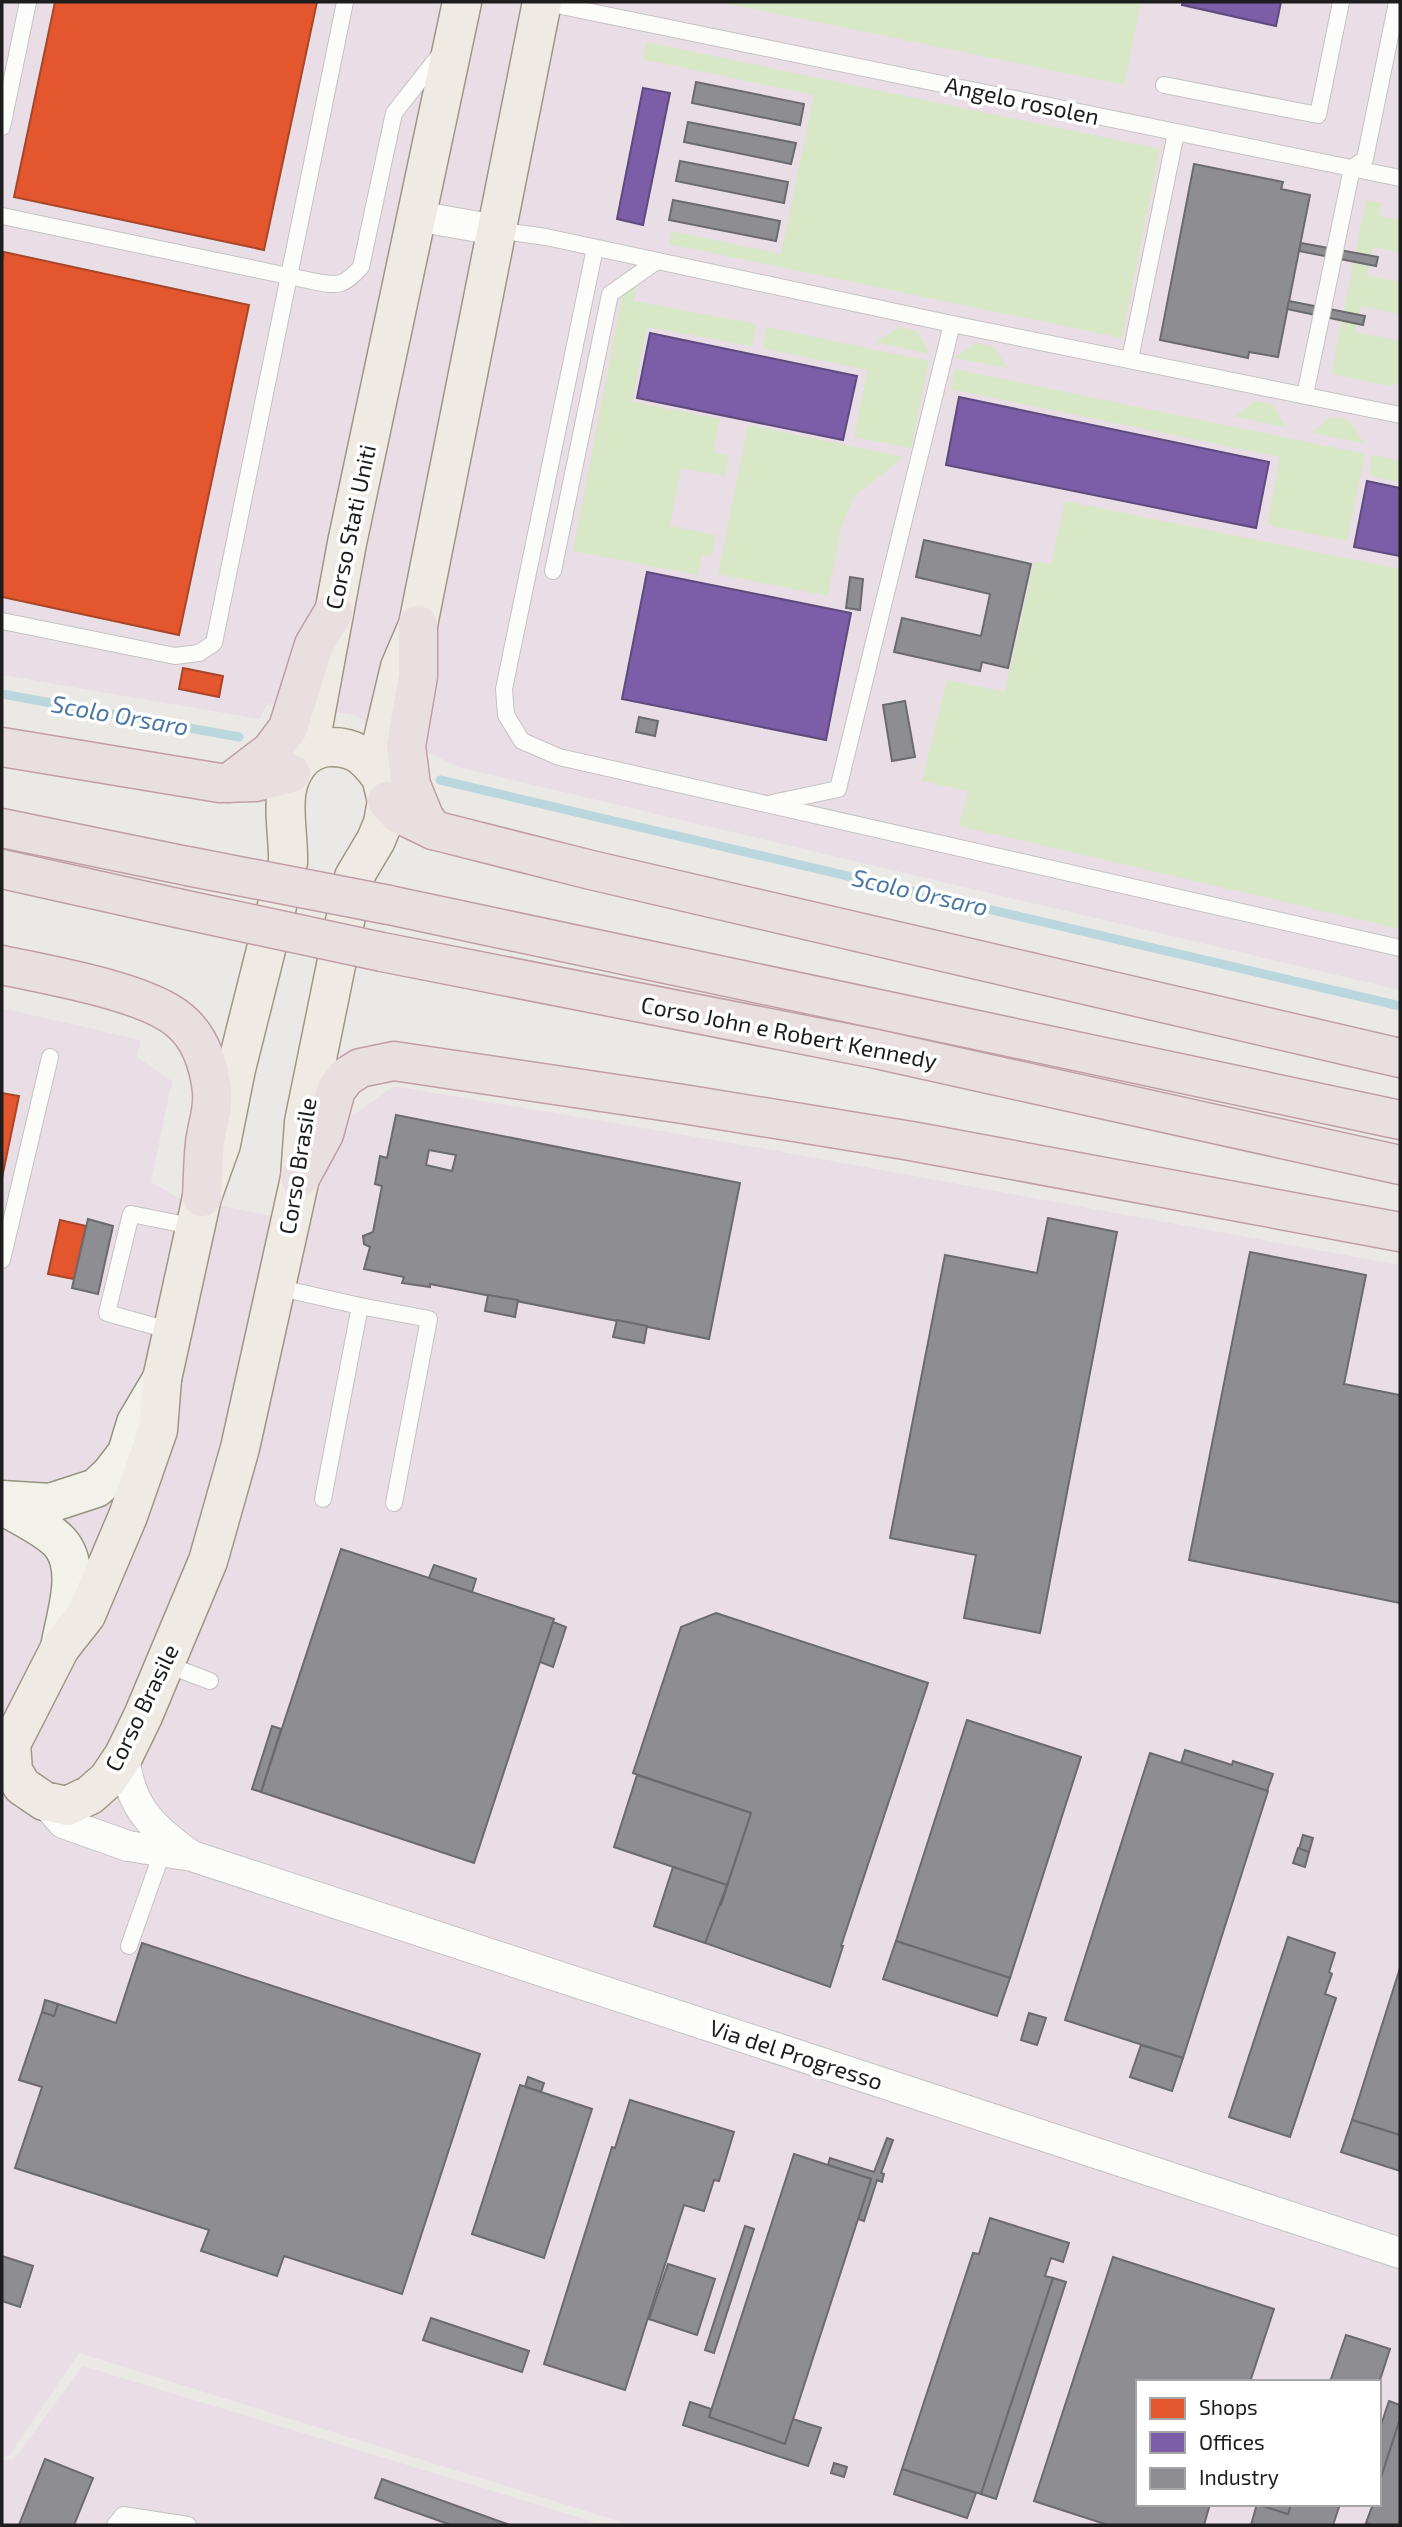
<svg xmlns="http://www.w3.org/2000/svg" width="1402" height="2527" viewBox="0 0 1402 2527" font-family="'Exo 2',sans-serif">
<style>
.industrial{fill:#e9dee5;fill-rule:evenodd}
.grass{fill:#d8e7c5}
.shops{fill:#e4572e;stroke:#a84629;stroke-width:2}
.offices{fill:#7b5ea7;stroke:#5f4a7e;stroke-width:2}
.industry{fill:#8d8d92;stroke:#6b6b6f;stroke-width:2;fill-rule:evenodd}
.lines{fill:none;stroke-linecap:round;stroke-linejoin:round}
.stream{stroke:#bad7de;stroke-width:9}
.lane-casing{stroke:#c4c3c2;stroke-width:18}
.street-casing{stroke:#c4c3c2;stroke-width:32}
.secondary-casing{stroke:#93947f;stroke-width:41}
.primary-casing{stroke:#a09684;stroke-width:41}
.highway-casing{stroke:#bf9ea8;stroke-width:41}
.lane{stroke:#fcfcfb;stroke-width:16}
.street{stroke:#fcfcfb;stroke-width:30}
.secondary{stroke:#f3f2ea;stroke-width:38}
.primary{stroke:#efebe4;stroke-width:38}
.highway{stroke:#e9dee0;stroke-width:38}
.highway-bridge-casing{stroke:#bf9ea8;stroke-width:41;stroke-linecap:butt}
.highway-bridge{stroke:#e9dee0;stroke-width:38}
.labels{text-anchor:middle;stroke-width:7;stroke-linejoin:round;paint-order:stroke}
.street-label{font-size:23px;fill:#1d1d1d;stroke:#fff}
.water-label{font-size:24px;font-style:italic;fill:#4a78a1;stroke:#fff}
</style>
<rect width="100%" height="100%" fill="#ebe9e6"/>
<g class="industrial">
<polygon points="2,2 1400,2 1400,990 457,767 354,715 268,703 259,719 2,675"/>
<path d="M2,1008L140,1040L137,1057L172,1081L151,1182L177,1197L311,1224L335,1128L394,1086L767,1149L1400,1265V2525H631L79,2353L9,2456H2ZM1138,2382H1379V2504H1138Z"/>
<polygon points="83,2366 604,2525 2,2525 2,2460 14,2459"/>
</g>
<g class="grass">
<polygon points="719,2 1141,2 1124,85"/>
<polygon points="646,42 1160,149 1122,338 669,244 672,231 781,254 814,95 642,59"/>
<polygon points="1366,200 1381,203 1379,216 1400,220 1400,253 1373,247 1367,275 1400,282 1400,314 1361,306 1355,332 1400,341 1400,385 1392,383 1391,386 1331,374"/>
<polygon points="626,276 638,278 634,301 756,324 752,346 647,327 632,402 720,419 713,452 729,455 725,476 681,468 670,526 716,535 711,557 702,555 698,575 573,551"/>
<polygon points="767,327 929,361 911,448 854,437 868,370 763,348"/>
<polygon points="899,327 917,331 930,354 875,342"/>
<polygon points="976,343 993,346 1008,368 954,358"/>
<polygon points="955,369 1365,454 1347,541 1267,525 1280,457 951,389"/>
<polygon points="1255,401 1272,404 1286,427 1234,417"/>
<polygon points="1331,417 1349,420 1364,443 1311,433"/>
<polygon points="748,425 904,457 854,496 841,527 828,596 718,574"/>
<polygon points="1372,455 1400,461 1400,482 1369,475"/>
<polygon points="1065,501 1400,569 1400,929 959,826 968,791 922,781 947,680 1005,692 1034,562 1051,564"/>
</g>
<g class="shops">
<polygon points="55,2 317,2 264,250 14,197"/>
<polygon points="4,252 249,305 179,635 2,597 2,263"/>
<polygon points="183,668 223,676 219,697 179,689"/>
<polygon points="2,1093 19,1096 2,1178"/>
<polygon points="60,1220 86,1226 74,1279 48,1274"/>
</g>
<g class="offices">
<polygon points="1183,2 1281,2 1276,26 1182,5"/>
<polygon points="643,88 670,93 643,225 617,219"/>
<polygon points="650,333 857,376 843,440 637,398"/>
<polygon points="959,397 1269,462 1256,528 946,465"/>
<polygon points="1367,481 1400,488 1400,556 1354,547"/>
<polygon points="647,572 851,613 826,740 622,699"/>
</g>
<g class="industry">
<polygon points="696,82 804,104 800,125 692,103"/>
<polygon points="688,122 796,143 791,164 684,142"/>
<polygon points="680,161 788,182 784,203 676,181"/>
<polygon points="1194,164 1283,182 1281,189 1310,195 1278,357 1249,352 1248,358 1160,340"/>
<polygon points="673,200 780,221 776,241 669,220"/>
<polygon points="1301,243 1378,257 1376,266 1299,251"/>
<polygon points="1289,301 1365,316 1363,325 1287,309"/>
<polygon points="924,540 1031,564 1008,668 982,662 980,671 894,652 902,618 981,636 990,594 916,577"/>
<polygon points="850,577 863,579 860,610 846,608"/>
<polygon points="905,701 915,757 892,761 883,705"/>
<polygon points="639,717 658,721 655,736 636,732"/>
<path d="M396,1115L740,1183L709,1339L430,1284V1287L402,1283L404,1277L364,1269L370,1247L364,1244L363,1236L373,1232L382,1186L375,1184L380,1156L387,1158ZM429,1150L456,1155L452,1171L426,1165Z"/>
<polygon points="1048,1218 1117,1232 1040,1633 964,1618 976,1555 890,1538 945,1255 1037,1273"/>
<polygon points="88,1219 113,1226 98,1294 72,1288"/>
<polygon points="1250,1252 1366,1275 1344,1384 1400,1395 1400,1603 1189,1560"/>
<polygon points="488,1295 518,1300 515,1317 485,1311"/>
<polygon points="617,1320 647,1326 644,1343 613,1337"/>
<polygon points="341,1549 554,1619 474,1863 261,1792"/>
<polygon points="434,1565 476,1579 472,1592 429,1578"/>
<polygon points="716,1613 928,1683 841,1946 843,1946 830,1987 705,1943 719,1905 721,1905 751,1813 633,1773 681,1627"/>
<polygon points="553,1622 566,1627 553,1667 540,1662"/>
<polygon points="967,1720 1081,1757 1010,1978 896,1941"/>
<polygon points="272,1726 281,1729 261,1792 252,1789"/>
<polygon points="1185,1750 1232,1765 1233,1761 1273,1774 1267,1791 1181,1763"/>
<polygon points="1150,1753 1268,1791 1183,2058 1065,2020"/>
<polygon points="637,1775 751,1813 727,1885 614,1847"/>
<polygon points="1303,1835 1313,1838 1309,1852 1299,1849"/>
<polygon points="1298,1848 1309,1852 1305,1867 1293,1863"/>
<polygon points="673,1867 727,1885 705,1943 654,1926"/>
<polygon points="1288,1937 1335,1953 1329,1972 1332,1974 1325,1994 1336,1998 1290,2137 1229,2117"/>
<polygon points="896,1941 1010,1978 997,2016 883,1979"/>
<polygon points="142,1943 480,2054 402,2294 284,2256 277,2276 201,2251 209,2230 15,2168 42,2087 19,2080 42,2012 54,2016 58,2004 116,2023"/>
<polygon points="1400,1968 1400,2135 1352,2120"/>
<polygon points="45,2000 58,2004 54,2016 42,2012"/>
<polygon points="1029,2013 1046,2018 1037,2045 1021,2040"/>
<polygon points="1141,2045 1183,2058 1172,2091 1130,2077"/>
<polygon points="528,2077 544,2083 541,2092 525,2087"/>
<polygon points="520,2085 592,2109 544,2258 472,2234"/>
<polygon points="630,2100 734,2132 719,2181 714,2180 704,2211 684,2205 625,2390 544,2364 612,2147 615,2148"/>
<polygon points="1352,2120 1400,2135 1400,2171 1341,2152"/>
<polygon points="887,2138 893,2140 881,2173 884,2174 882,2182 877,2180 864,2221 858,2219 871,2179 828,2165 830,2158 874,2172"/>
<polygon points="794,2154 871,2179 785,2444 709,2417"/>
<polygon points="990,2218 1069,2243 1063,2262 1051,2258 1045,2276 1053,2278 981,2494 902,2469 973,2253 979,2254"/>
<polygon points="745,2226 754,2229 714,2353 705,2350"/>
<polygon points="2,2256 33,2266 20,2307 2,2301"/>
<polygon points="1113,2257 1274,2309 1250,2382 1138,2382 1138,2504 1210,2504 1204,2525 1108,2525 1034,2501"/>
<polygon points="668,2264 715,2279 697,2335 649,2319"/>
<polygon points="1053,2278 1066,2282 996,2499 981,2494"/>
<polygon points="431,2318 529,2351 522,2372 423,2340"/>
<polygon points="1346,2335 1390,2349 1379,2383 1330,2382"/>
<polygon points="1389,2401 1400,2405 1400,2419 1379,2484 1379,2431"/>
<polygon points="690,2402 711,2409 709,2417 785,2444 793,2419 821,2428 808,2466 683,2425"/>
<polygon points="1400,2419 1400,2525 1372,2525 1366,2523 1373,2504 1379,2504 1379,2484"/>
<polygon points="45,2459 93,2478 74,2525 19,2525"/>
<polygon points="834,2463 847,2467 844,2477 831,2473"/>
<polygon points="902,2469 976,2493 967,2518 894,2494"/>
<polygon points="382,2479 510,2525 451,2525 375,2498"/>
<polygon points="1257,2504 1288,2514 1291,2504 1340,2504 1333,2525 1251,2525"/>
<polygon points="1257,2504 1291,2504 1288,2514"/>
</g>
<g class="lines">
<g class="stream">
<polyline points="2,694 239,737"/>
<polyline points="440,780 1400,1006"/>
</g>
<defs>
<g id="lane">
<polyline points="542,2 1400,178"/>
<polyline points="1164,85 1318,115 1341,2"/>
<polyline points="2,127 28,2"/>
<path d="M2,216L312,281C338,286 343,287 361,267L394,113L439,56"/>
<polyline points="496,230 546,237 952,324 1400,415"/>
<polyline points="595,248 504,689 506,715 522,741 559,757 1400,948"/>
<polyline points="1130,359 1176,133"/>
<polyline points="1305,395 1352,168 1365,159 1397,2"/>
<polyline points="553,571 610,294 657,261"/>
<polyline points="2,621 175,656 199,653 214,643 345,2"/>
<polyline points="772,803 838,789 952,324"/>
<polyline points="2,1260 50,1057"/>
<polyline points="276,1287 360,1306 323,1499"/>
<polyline points="360,1306 429,1319 394,1503"/>
<polyline points="172,1331 107,1313 131,1214 196,1227"/>
<polyline points="165,1664 210,1681"/>
<polyline points="129,1946 164,1847"/>
<polyline points="115,2525 123,2515 188,2525"/>
</g>
<g id="street">
<polyline points="416,216 496,230"/>
<path d="M124,1755C129,1805 150,1826 189,1854"/>
<polyline points="44,1801 63,1823 128,1846 192,1856 1400,2253"/>
</g>
<g id="secondary">
<polyline points="2,1500 50,1503 96,1488 110,1475 127,1453 136,1423 162,1379"/>
<path d="M2,1505C18,1515 51,1530 62,1545C82,1572 65,1617 60,1648"/>
</g>
<g id="primary">
<polyline points="308,754 347,543 462,2"/>
<path d="M381,777C365,756 355,746 328,747C319,748 310,752 303,758C275,786 289,826 288,862L236,1069L221,1144L202,1197L162,1379L158,1430L128,1516L86,1615L60,1648L11,1744L13,1771L22,1786L44,1801L67,1806L90,1795L108,1779L124,1755L143,1716L208,1561L240,1448L300,1178L304,1122L354,877L376,840L383,823L387,801L381,777L382,743L400,667L418,625L542,2"/>
</g>
<g id="highway">
<polyline points="418,625 418,676 406,746 411,785 424,817 433,830"/>
<polyline points="2,747 220,783 255,782 291,773"/>
<polyline points="229,783 271,751 288,728 314,645 333,613"/>
<polyline points="387,801 398,813 433,830 591,870 1400,1058"/>
<polyline points="2,828 187,866"/>
<polyline points="2,869 177,908"/>
<polyline points="389,905 1400,1120"/>
<polyline points="382,952 876,1049 1400,1165"/>
<path d="M2,965C47,975 145,991 179,1020C200,1037 209,1065 212,1091C214,1110 207,1125 205,1143C203,1161 203,1179 202,1197"/>
<polyline points="300,1178 324,1134 336,1090 346,1077 360,1068 394,1061 683,1104 911,1141 1400,1232"/>
</g>
</defs>
<use href="#lane" class="lane-casing"/>
<use href="#street" class="street-casing"/>
<use href="#secondary" class="secondary-casing"/>
<use href="#primary" class="primary-casing"/>
<use href="#highway" class="highway-casing"/>
<use href="#lane" class="lane"/>
<use href="#street" class="street"/>
<use href="#secondary" class="secondary"/>
<use href="#primary" class="primary"/>
<use href="#highway" class="highway"/>
<defs>
<g id="highway-bridge">
<polyline points="187,866 389,905"/>
<polyline points="177,908 382,952"/>
</g>
</defs>
<use href="#highway-bridge" class="highway-bridge-casing"/>
<use href="#highway-bridge" class="highway-bridge"/>
</g>
<g class="labels">
<g class="street-label">
<text transform="translate(1022 101) rotate(12)" y="8">Angelo rosolen</text>
<text transform="translate(351 527) rotate(-78)" y="8">Corso Stati Uniti</text>
<text transform="translate(789 1033) rotate(11)" y="8">Corso John e Robert Kennedy</text>
<text transform="translate(298 1166) rotate(-81)" y="8">Corso Brasile</text>
<text transform="translate(142 1708) rotate(-64)" y="8">Corso Brasile</text>
<text transform="translate(796 2055) rotate(18)" y="8">Via del Progresso</text>
</g>
<g class="water-label">
<text transform="translate(120 716) rotate(10)" y="8">Scolo Orsaro</text>
<text transform="translate(920 893) rotate(13)" y="8">Scolo Orsaro</text>
</g>
</g>
<rect width="1402" height="2527" fill="none" stroke="#1d1d1d" stroke-width="7"/>
<rect x="1136" y="2380" width="245" height="126" fill="#ffffff" stroke="#a5a5a5" stroke-width="2"/>
<rect x="1150" y="2398" width="35" height="21" fill="#e4572e" stroke="#a5a5a5" stroke-width="2"/>
<text x="1199" y="2415" font-size="21" fill="#1d1d1d">Shops</text>
<rect x="1150" y="2432" width="35" height="21" fill="#7b5ea7" stroke="#a5a5a5" stroke-width="2"/>
<text x="1199" y="2450" font-size="21" fill="#1d1d1d">Offices</text>
<rect x="1150" y="2468" width="35" height="21" fill="#8d8d92" stroke="#a5a5a5" stroke-width="2"/>
<text x="1199" y="2485" font-size="21" fill="#1d1d1d">Industry</text>
</svg>
